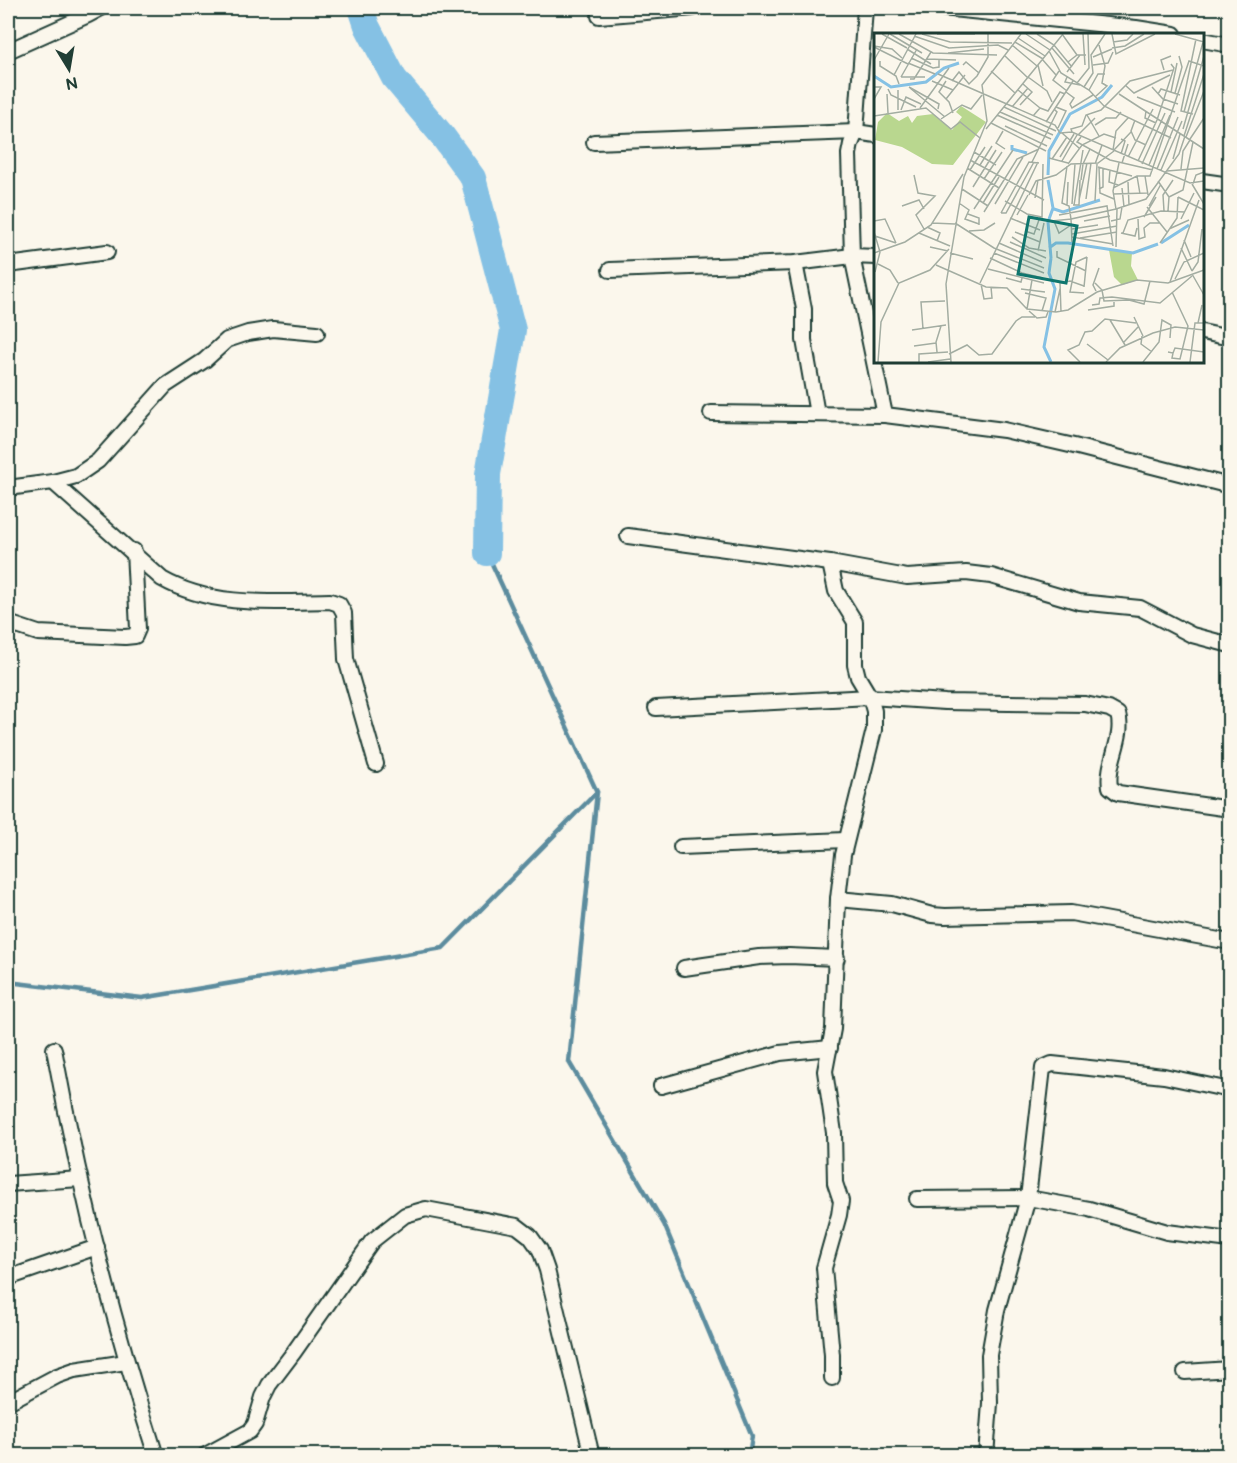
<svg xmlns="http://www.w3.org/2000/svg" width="1237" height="1463" viewBox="0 0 1237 1463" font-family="'Balsamiq Sans',sans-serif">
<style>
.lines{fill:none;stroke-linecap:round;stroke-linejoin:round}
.stream{stroke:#5c8c9e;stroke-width:4.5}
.river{stroke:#85c1e4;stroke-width:26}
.street-casing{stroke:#1f3d34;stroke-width:18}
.street{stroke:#fbf7ec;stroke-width:14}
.inset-river{fill:none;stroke:#85c1e4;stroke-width:3}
.inset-road{fill:none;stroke:#a3ada2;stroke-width:1.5}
.view{fill:#0f766e;fill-opacity:0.15;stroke:#0f766e;stroke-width:3}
.inset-edge{fill:none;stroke:#1f3d34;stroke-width:3}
</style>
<rect width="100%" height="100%" fill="#fbf7ec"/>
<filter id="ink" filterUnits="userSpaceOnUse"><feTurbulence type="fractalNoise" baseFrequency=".0167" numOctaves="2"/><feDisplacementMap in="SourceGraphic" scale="12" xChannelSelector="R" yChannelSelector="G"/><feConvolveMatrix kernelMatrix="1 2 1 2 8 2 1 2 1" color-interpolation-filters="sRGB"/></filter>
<g filter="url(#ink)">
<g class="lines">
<g class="stream">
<polyline points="487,553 597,792 569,1062 664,1224 752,1436 749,1456"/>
<polyline points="8,982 142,998 443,948 597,792"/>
</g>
<polyline class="river" points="361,8 367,26 394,78 441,134 473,178 513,330 488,474 487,553"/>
<defs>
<g id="street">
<polyline points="865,8 856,132 851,144 849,154 852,256 885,415"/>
<polyline points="942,8 1136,28 1174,34"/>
<polyline points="599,16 693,8"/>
<polyline points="1202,40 1230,45"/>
<polyline points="8,51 88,15 101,8"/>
<polyline points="594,142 856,132 876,135"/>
<polyline points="1202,181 1230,185"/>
<polyline points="795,263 804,309 804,340 817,414"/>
<polyline points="8,265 107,252"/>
<polyline points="610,270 795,263 852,256 876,257"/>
<polyline points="1202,332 1230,338"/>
<polyline points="711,413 885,415 1004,430 1074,446 1230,486"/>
<path d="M53,482L162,579C213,608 274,602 330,601L339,604L344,613L346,659L376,764"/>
<polyline points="8,488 53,482 76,476 98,461 165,386 205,360 227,340 248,333 273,329 317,333"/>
<polyline points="628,536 830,563 907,577 966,573 991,576 1079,602 1140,608 1192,635 1230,645"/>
<polyline points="830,563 836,591 855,622 855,665 858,677 870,697 874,711 874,730 843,855 838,899 833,1029 825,1071 834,1133 835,1183 841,1201 839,1215 824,1268 832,1355 832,1378"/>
<polyline points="8,623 38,633 125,637 135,636 138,629 134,551"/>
<path d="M656,708L870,697L945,702L1085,704L1109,709L1118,714C1125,738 1106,762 1110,787L1118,793L1230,809"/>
<polyline points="681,847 845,840"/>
<polyline points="838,899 892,904 932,915 945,916 1071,913 1230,942"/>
<polyline points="684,968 759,957 789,956 837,958"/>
<path d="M54,1049C79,1187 113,1323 156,1456"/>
<polyline points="661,1086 780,1053 830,1048"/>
<polyline points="8,1184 80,1179"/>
<polyline points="917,1199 1028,1198 1089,1209 1167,1232 1230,1240"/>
<polyline points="8,1278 97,1247"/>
<polyline points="1185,1372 1230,1369"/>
<polyline points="8,1402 57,1376 74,1370 126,1362"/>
<polyline points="204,1456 250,1431 255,1424 263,1397 269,1385 294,1352 372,1241 405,1215 426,1209 517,1226 530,1236 540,1250 547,1270 592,1456"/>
<polyline points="986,1456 990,1403 989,1355 997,1310 1028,1198 1043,1068 1052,1064 1164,1076 1230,1090"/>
</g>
</defs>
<use href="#street" class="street-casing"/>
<use href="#street" class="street"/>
</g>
</g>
<g transform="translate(874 33)">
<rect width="330" height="330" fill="#fbf7ec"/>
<path d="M87,73L112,89L79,132L58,131L28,114L1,107L4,89L13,80L25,88L34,83L38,90L43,83L59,81L78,97L88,84L82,79ZM235,217L258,220L257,233L264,247L248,252L240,244Z" fill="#b9d78f"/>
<path class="inset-river" d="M0,43L17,54L52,49L70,35L85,30M138,112V116L153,120M174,142L175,118L196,81L228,64L238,52M174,147L179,175L174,189L177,225M180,176L189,179L226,167M287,210L315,192M175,215L182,210H194L259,220L284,211M177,329L170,314L181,256L175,240L177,225"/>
<path class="inset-road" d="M8,1L33,15M16,1L48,20M25,1L59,20L123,22M48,1L76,9L138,10M63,1H101M152,1L176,17M163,1L180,12L198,34M188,1L203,22M209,1L211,32M238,1L242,21L281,1M301,1L330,9M40,3L75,15L124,12L134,17M144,5L171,23M141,9L169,26M239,9L253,7L259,1M138,12L163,33M0,13L18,16L28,25M0,14L34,31M178,15L200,41M238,15L251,13L270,1M33,16L57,31M175,18L187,40L215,57L230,73L297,105M74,20L110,16M130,22L154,45M219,24L238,16M37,25L59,35L65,34V27M53,26L82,27M168,26L182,42M0,27L15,1M6,28V33L22,43L25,51M194,29L203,22H212M34,30L61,41M89,32L92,29L105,40M164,32L169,53M219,32L234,30L239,19M290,37L287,27L297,23M117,38L141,60M185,38L179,47L193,58M193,39L206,22M64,41L181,92L186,100L198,99L316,150L330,148M20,42L42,1M27,44L43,16M27,44H51M154,44L173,58L178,69M193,44L191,49L206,52M36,46H40L57,19M58,48L79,57M72,48L65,59L75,69L79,80M78,48L85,39L95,51L103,43L114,24V1M203,50L215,35L214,1M251,52L260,60L296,42M0,54H7L0,66M35,54L65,71L64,76M210,54L219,40L217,22L231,1M278,54L289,66L304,71M36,55L71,84M14,56L17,62L42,74M144,57L166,75M215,57L224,41H231M192,59L200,65L196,71L198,75L219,62M297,59L303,30M301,60L308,34L305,23M13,61L14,80M245,61L330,116M284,61L287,56L306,62M221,64L233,53L228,50L231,33L225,12M263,64L301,79M72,66L91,42M146,72L158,59L149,51M130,74L182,98M138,74L154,55M182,74L192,78L184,95M46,75L75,35M24,77V57M27,77L32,64L47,71M272,78L271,85L282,90M126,79L179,102M310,79L329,9M319,81L307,78L322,6M123,82L177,106M213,82L225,103M0,83L52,75L77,96L86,89L106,105M159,83L166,75L174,78L186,59L191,61M67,86L88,72L97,76L108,62M261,87L257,98L261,107L272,112M172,89L199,48M117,90L172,118M221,92L232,85H242L247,79M131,93L173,113M112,96L189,1M309,96L330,23M129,98L122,110L131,116M198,99L197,96L208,93L212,82L227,77L256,48L299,37M188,100L205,115M204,102L221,85M310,103L330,41M207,104L203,109L236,127L279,137M312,104L330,58M247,106L251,108L247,121M316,106L330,85M239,117L242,98L254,85M240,117L257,99M100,119L122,132M186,124L200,101M254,124L279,76M175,125L194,130M178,126L193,104M299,126L306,101M96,127L170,167M188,128L203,102M264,128L283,87L300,35L297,31M158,129L183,79L180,76M248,130L254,111M194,131L208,112L230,101L242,105M221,131L228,112M268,131L291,80M106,132L118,113M275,132L296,82M193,133L188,170L195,173L197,186L242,176L272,166L305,121L311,103M224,134L258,143M225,134L226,160L240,166M93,135L125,155M283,136L304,84M307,136L309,118L316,107M96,137L111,114M236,137L235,149L244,152M287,137L308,88M293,138L330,135M40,142L44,160L61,163L42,182L50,196M263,143L266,161M271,143L274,162M110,146L128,119M207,147L209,131L216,116M284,148L295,164L294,178M254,149L255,172M318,151L330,171M319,151L322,142L330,139M99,154L122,117M239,155L263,143H276L315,28L330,33M248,155L250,174M88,156L114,173M225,156L229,154V136M239,161L273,160M155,162L162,148L182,142L197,131L224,130L240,118M295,164L309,157L319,109M304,164L330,177M161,165L164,147M212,166L217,130M205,167L213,130M131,168L153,181L168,184L169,131M221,168L223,131M85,170L95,177L91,186L105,191M109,170L125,144M121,171L149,124M198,171L201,131M193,172L194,149M199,172H205L206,147M200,172L209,117M28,173L45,167L50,176M275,173L287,151M273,174L293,199M100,176L139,117M242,176L239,158L245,130M290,178L289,162L299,147M110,179L143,126L165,116M127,180L155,129L165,130M127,180H132L160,129M94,181L105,185V192M143,182L154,162M185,182L233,173L239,213M270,184L282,164M136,185L166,197M264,186L265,206L271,204L270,195L276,190H286M307,186L320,160M0,188L11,186L22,210M177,188L197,186L198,209M180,188L185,200L197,192M210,188L236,183M237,188L246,186L248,174M58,190L81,191M81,190L120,215L170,235M53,194L66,200L63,208M198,196L224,192M295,196L315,187M95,198L110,197L121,190M151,198L160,201L166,184M0,199L6,219L1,239M141,199L166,209M45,200L76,213M247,200L261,203L263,195M249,200L254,187L287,178L311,179M198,201L243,193M1,203L22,210M138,204L155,215L172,218M198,204L239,211M206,205L243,199M310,207L317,224M136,209L172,225M125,210L168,229M286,210L303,185L304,164M56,214L74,218M242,214L243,176M307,215L318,238M164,218L170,190M183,218V224L212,238M0,220L31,209L57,192L89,141M76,220L99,226M120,220L170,240M116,225L148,240L169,245M4,231L16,237L24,250M62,232L112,254L133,255L153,276L182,279L194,277L223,259L263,247L294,250L330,237M114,236L170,250M318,238L324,229L328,196M318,241L330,262M132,245L147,249L148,245M301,246L310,229L330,220M296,249L325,167M106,250L164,129M221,250L228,257L230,268L255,267M107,251L110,266L118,265L117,254M210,254L213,224M147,256L171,259M222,258L219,252L225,235M151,260L172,265L168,278M210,260L196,259L202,229L213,224M255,267L270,271L276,248M218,272L225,271L226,265L238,264L286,270L318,243M153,276L158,247M214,277L240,273V269M155,278L163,285L172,284L174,279M181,279L186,256M187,279L186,250L196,248L210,253M260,284L269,303M236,287L251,312M324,290L328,272M49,296L47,269L71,268M38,297L72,292M268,303L267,311L278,319M250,309L264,294M213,311L234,327M40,313L62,310M63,319L62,309L67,293M294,319L299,320L298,325L306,326L314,293L298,259M299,320L301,315L330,319M75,321L93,312L105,322L118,321L142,288L148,284H161M4,329L7,289L25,250L56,237L75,216M45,329V321L74,319M54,329L76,326M77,329L72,251L90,144L113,88L108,52L147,1M206,329L194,317L205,312L211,299L218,298L231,286L262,290M232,329L246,315L279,300L301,294L330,297M269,329L285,309L288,287L297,292L296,305M316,329L321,290H330"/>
<path class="view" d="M155,184L203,193L192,250L144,241Z"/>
<rect width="330" height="330" class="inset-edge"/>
</g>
<rect width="1237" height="1463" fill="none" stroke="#fbf7ec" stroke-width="30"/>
<rect x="15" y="15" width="1207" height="1433" fill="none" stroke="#1f3d34" stroke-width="2" filter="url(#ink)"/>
<g transform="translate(69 69) rotate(169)" stroke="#fbf7ec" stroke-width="4.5" paint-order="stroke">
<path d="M0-4.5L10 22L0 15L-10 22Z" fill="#1f3d34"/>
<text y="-9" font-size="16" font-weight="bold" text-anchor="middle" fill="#1f3d34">N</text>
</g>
</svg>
